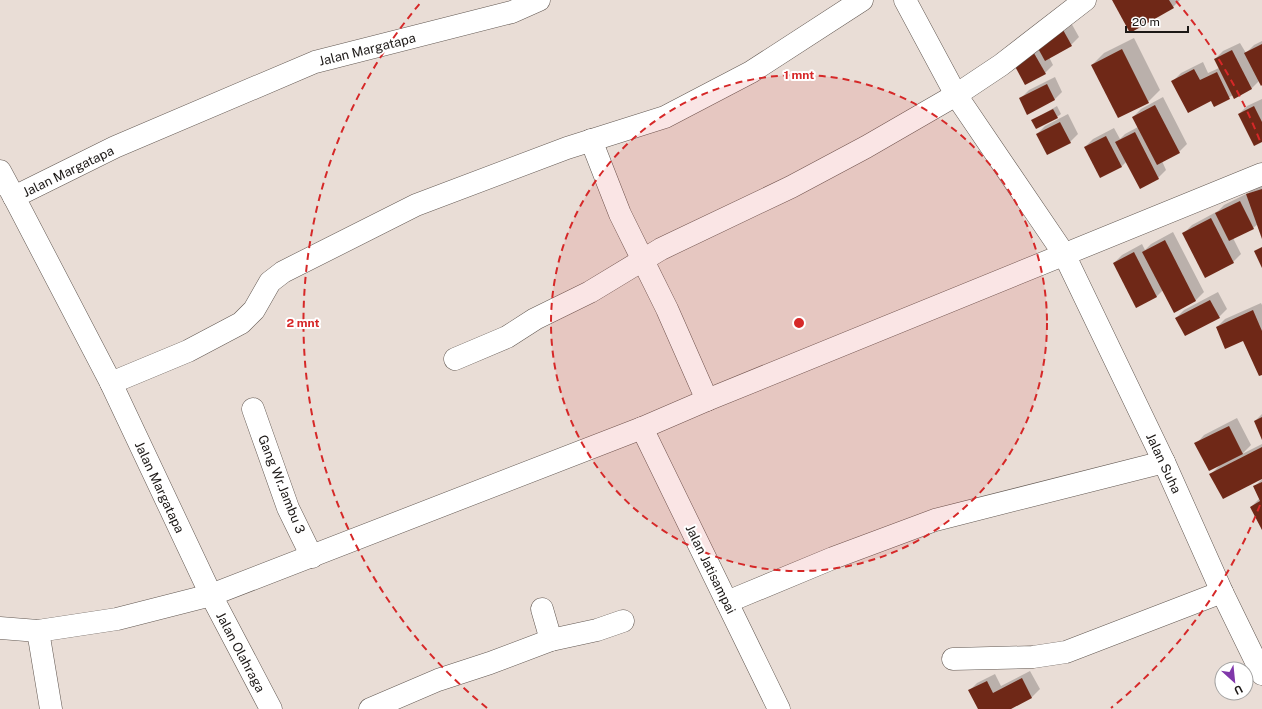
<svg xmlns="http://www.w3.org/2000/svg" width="1262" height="709" viewBox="0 0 1262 709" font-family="'Public Sans',sans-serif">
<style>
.shadow{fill:#0003}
.building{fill:#6f2817}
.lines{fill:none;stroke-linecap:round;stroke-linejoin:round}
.minor-casing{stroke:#625852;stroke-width:23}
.minor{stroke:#fff;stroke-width:22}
.ring{fill:none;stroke:#d62828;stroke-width:2;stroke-dasharray:7 5}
.labels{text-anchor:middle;stroke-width:4;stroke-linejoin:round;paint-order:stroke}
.street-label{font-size:13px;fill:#1c1816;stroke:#fff}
.centre{fill:#d62828;stroke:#fff;stroke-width:2}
.ring-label{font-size:12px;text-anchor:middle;font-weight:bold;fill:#d62828;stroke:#fff;stroke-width:4;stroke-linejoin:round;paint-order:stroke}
</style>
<rect width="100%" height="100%" fill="#e9ddd6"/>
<g class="shadow">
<polygon points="1113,0 1180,0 1173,7"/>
<polygon points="1070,21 1079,37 1071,45 1049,57 1053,65 1045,73 1020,51"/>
<polygon points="1134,38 1160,90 1148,102 1119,117 1092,65 1104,53"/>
<polygon points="1262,41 1262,84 1259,81 1251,89 1233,95 1214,106 1211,100 1173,81 1181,73 1203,62 1208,73 1219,68 1215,59 1223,51 1240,43 1246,53 1254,45"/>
<polygon points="1055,77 1062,92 1054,100 1021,98 1029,90"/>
<polygon points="1163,97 1187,144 1179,152 1162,161 1166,170 1158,178 1127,161 1122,166 1100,177 1085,147 1093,139 1114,128 1120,139 1125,134 1138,127 1133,117 1141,109"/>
<polygon points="1262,99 1262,141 1239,114 1247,106"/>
<polygon points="1057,106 1061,114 1057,117 1033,120"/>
<polygon points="1068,114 1078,134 1070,142 1037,134 1045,126"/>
<polygon points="1262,181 1262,236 1258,224 1253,228 1233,238 1241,254 1233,262 1184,233 1192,225 1218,211 1224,205 1248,193"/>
<polygon points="1173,232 1204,292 1196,300 1174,312 1163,290 1157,296 1136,306 1114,263 1122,255 1142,244 1145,250 1151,244"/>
<polygon points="1218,292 1227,309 1219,317 1176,318 1184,310"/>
<polygon points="1261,303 1262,305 1262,374 1243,340 1217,327 1225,319"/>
<polygon points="1262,414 1262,437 1255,421"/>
<polygon points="1237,418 1251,445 1242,454 1262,444 1262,478 1211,474 1220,465 1196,444 1204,435"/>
<polygon points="1262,479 1262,528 1251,507 1260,498 1254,487"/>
<polygon points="1030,671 1040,689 1032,697 1009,709 979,709 969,691 977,683 995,674 1001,686"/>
</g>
<g class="building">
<polygon points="1112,0 1169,0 1174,8 1130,33"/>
<polygon points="1062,28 1072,46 1045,61 1035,43"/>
<polygon points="1262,44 1262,85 1261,86 1244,53"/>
<polygon points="1031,48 1046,74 1025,85 1011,59"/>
<polygon points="1122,49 1149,103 1118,118 1091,65"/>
<polygon points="1232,50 1252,89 1234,99 1214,59"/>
<polygon points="1194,69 1200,80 1217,72 1230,99 1214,107 1211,101 1188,113 1171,81"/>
<polygon points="1047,84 1055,100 1027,115 1019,98"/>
<polygon points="1155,105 1180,153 1157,165 1132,117"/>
<polygon points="1254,106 1262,122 1262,142 1254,146 1238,114"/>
<polygon points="1053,109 1058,118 1036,129 1031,120"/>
<polygon points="1060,122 1071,143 1047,155 1036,134"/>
<polygon points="1135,132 1159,179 1140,189 1115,142"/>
<polygon points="1106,136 1122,167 1100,178 1084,147"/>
<polygon points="1262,189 1262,239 1246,194"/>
<polygon points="1240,201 1254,229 1229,241 1215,213"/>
<polygon points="1211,218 1234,263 1205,278 1182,233"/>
<polygon points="1165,240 1196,301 1174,313 1142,252"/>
<polygon points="1262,247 1262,268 1254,251"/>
<polygon points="1134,252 1157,297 1136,308 1113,263"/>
<polygon points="1210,300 1220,318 1185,336 1175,318"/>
<polygon points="1253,310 1262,331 1262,375 1259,376 1243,341 1225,349 1216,327"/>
<polygon points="1262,417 1262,440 1254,421"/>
<polygon points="1229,426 1243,454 1209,471 1194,443"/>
<polygon points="1262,447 1262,479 1223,499 1209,474"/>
<polygon points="1262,482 1262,530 1250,507 1260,501 1253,486"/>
<polygon points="1022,678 1032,698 1011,709 978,709 968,690 987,681 993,693"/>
</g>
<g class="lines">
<defs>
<g id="minor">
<polyline points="905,0 956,95 1064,254 1164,462 1222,592 1262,674"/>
<polyline points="591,140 620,214 667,309 707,400"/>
<polyline points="0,171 14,197"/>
<polyline points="455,359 507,337 535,319 590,292 661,249 791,187 866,147 956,95 1001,65 1085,0"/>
<polyline points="111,383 188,351 241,323 254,310 270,282 283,272 416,205 567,148 665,117 751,72 862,0"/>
<polyline points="253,409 288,508 312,557"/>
<polyline points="642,428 779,709"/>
<polyline points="727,602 833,558 935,520 1164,462"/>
<polyline points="542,609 551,640"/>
<polyline points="0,628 38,631 117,619 211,595 642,428 707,400 1262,174"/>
<polyline points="38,631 51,709"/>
<polyline points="953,659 1033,657 1066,652 1222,592"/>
<polyline points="271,709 211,595 111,383 14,197 115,147 315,62 512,12 539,0"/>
<polyline points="370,709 438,680 490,663 551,640 597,630 623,621"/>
</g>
</defs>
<use href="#minor" class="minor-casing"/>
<use href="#minor" class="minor"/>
</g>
<circle cx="799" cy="323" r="248" fill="#d62828" fill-opacity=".12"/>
<g class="ring">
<circle cx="799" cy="323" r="248"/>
<path d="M1260 505A496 496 0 0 1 1111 708M487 708A496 496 0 0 1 422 1M1176 1A496 496 0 0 1 1260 141"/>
</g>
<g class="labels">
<g class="street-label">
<text transform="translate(367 49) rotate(-14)" y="5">Jalan Margatapa</text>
<text transform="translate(68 171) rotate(-26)" y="5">Jalan Margatapa</text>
<text transform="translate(1164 463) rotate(65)" y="5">Jalan Suha</text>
<text transform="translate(282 484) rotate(68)" y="5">Gang Wr.Jambu 3</text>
<text transform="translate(160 487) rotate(65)" y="5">Jalan Margatapa</text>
<text transform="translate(711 569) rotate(64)" y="5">Jalan Jatisampai</text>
<text transform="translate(241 652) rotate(62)" y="5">Jalan Olahraga</text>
</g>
</g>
<circle cx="799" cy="323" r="6" class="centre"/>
<g class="ring-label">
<text x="799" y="79">1 mnt</text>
<text x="303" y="327">2 mnt</text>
</g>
<g transform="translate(1234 681) rotate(153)"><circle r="19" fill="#ffffff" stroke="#a4a3a2"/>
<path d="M0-3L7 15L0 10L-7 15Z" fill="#8037aa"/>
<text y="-6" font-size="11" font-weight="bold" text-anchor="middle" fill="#1c1816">U</text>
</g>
<path d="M1126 26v6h62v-6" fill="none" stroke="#1c1816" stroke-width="2"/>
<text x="1132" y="26" font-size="12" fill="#1c1816" stroke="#ffffff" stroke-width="3" paint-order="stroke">20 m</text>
</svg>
